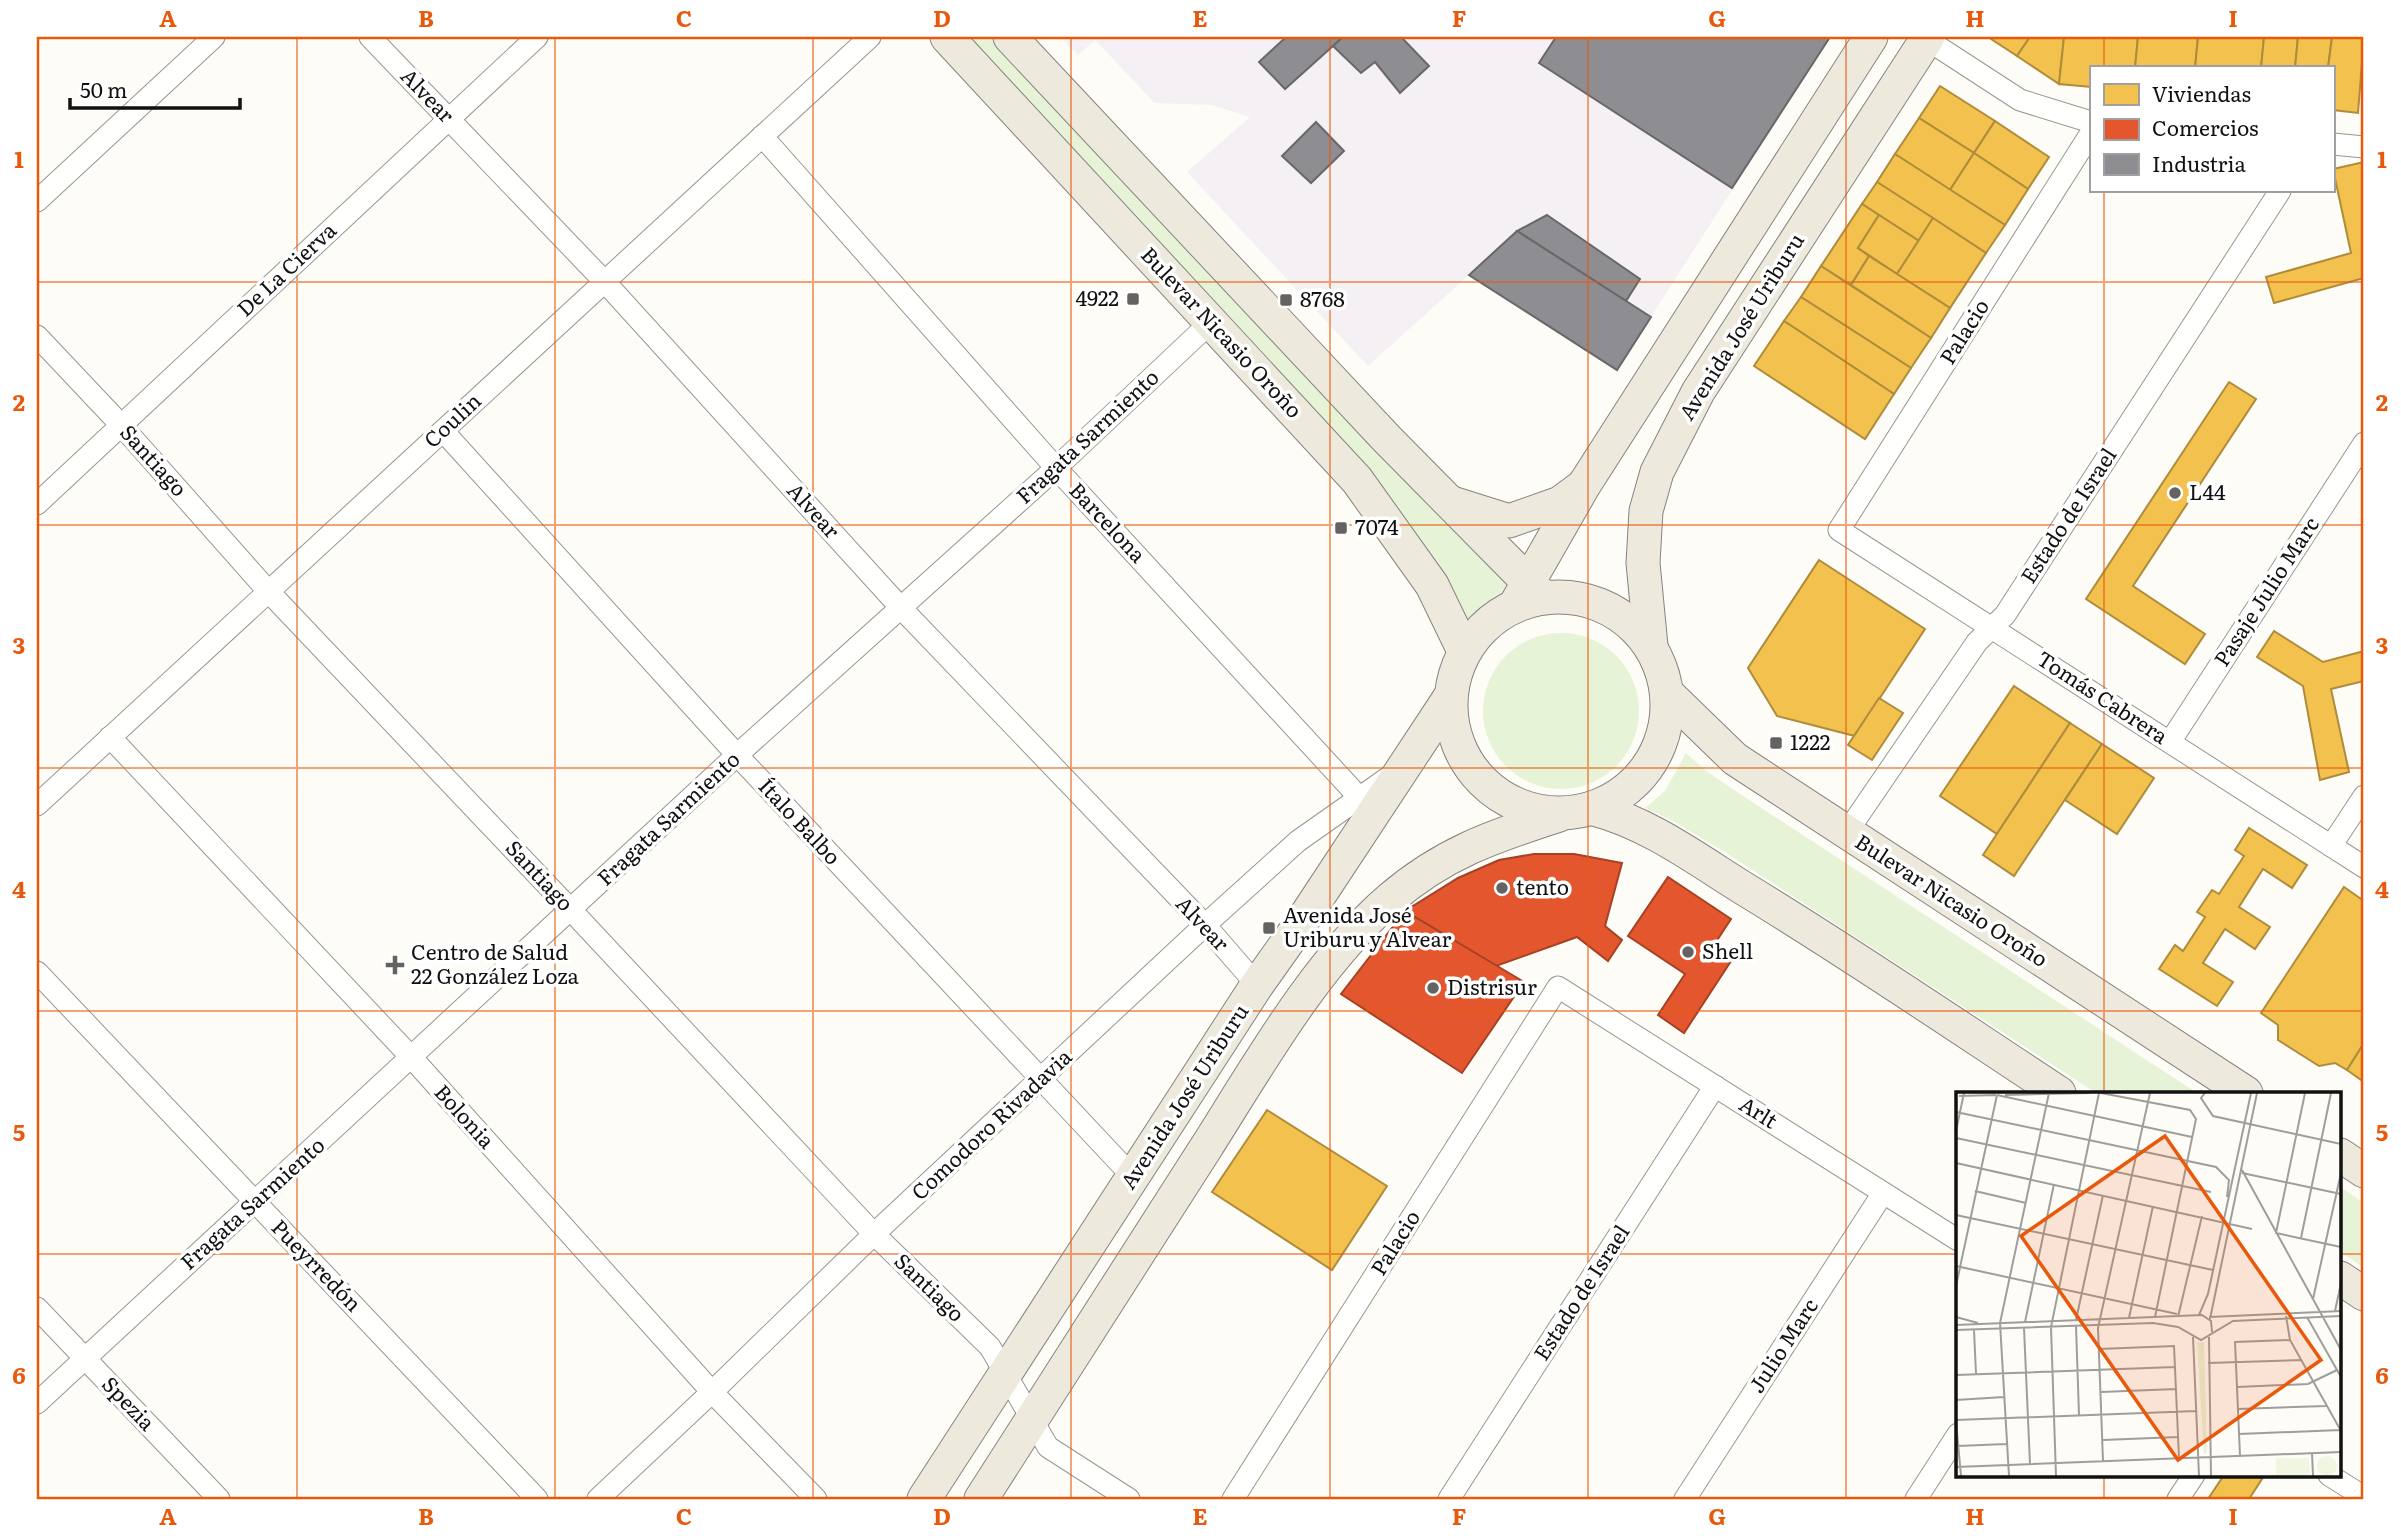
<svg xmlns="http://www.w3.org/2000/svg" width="2401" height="1536" viewBox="0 0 2401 1536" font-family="Literata,serif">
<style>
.industrial{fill:#f5f0f3}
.green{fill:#e7f3d7}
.homes{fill:#f2c14e;stroke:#ae8c3c;stroke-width:2}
.shops{fill:#e4572e;stroke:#a54225;stroke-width:2}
.industry{fill:#8d8d92;stroke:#68686b;stroke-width:2}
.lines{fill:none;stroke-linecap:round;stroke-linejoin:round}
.minor-casing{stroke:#979795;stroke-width:23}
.primary-casing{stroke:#858482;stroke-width:35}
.minor{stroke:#fffffe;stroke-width:21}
.primary{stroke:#ede9dc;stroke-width:33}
.grid{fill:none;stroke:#e8590c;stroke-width:2;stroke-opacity:0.55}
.poi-dot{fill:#646362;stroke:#fff;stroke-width:2.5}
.labels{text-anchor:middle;stroke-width:7;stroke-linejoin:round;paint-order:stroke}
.street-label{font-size:21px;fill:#111;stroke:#fff}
.poi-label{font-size:21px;fill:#111;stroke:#fff;text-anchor:start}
.inset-road{fill:none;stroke:#9f9e9b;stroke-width:2}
.view{fill:#e8590c;fill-opacity:0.15;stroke:#e8590c;stroke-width:3.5}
.inset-edge{fill:none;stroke:#111;stroke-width:3.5}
.neatline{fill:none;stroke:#e8590c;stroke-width:2.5}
.grid-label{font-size:23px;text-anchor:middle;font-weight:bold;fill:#e8590c}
</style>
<rect width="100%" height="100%" fill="#fdfcf7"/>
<polygon class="industrial" points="1061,37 1830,37 1617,370 1469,275 1368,366 1187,172 1250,117 1212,105 1155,103 1095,40 1078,55"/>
<g class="green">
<polygon points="947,37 1010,37 1528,583 1516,605 1493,619 1477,633 1464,651 1432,585"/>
<circle cx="1561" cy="711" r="78"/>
<polygon points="1686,753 1706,771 1740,794 2197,1093 2096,1093 1728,854 1673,821 1645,808 1665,791"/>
<polygon points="2340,1187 2364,1203 2364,1268 2340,1252"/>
</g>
<g class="homes">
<polygon points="1988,37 2030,37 2017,56"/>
<polygon points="2030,37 2064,37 2059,84 2017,56"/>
<polygon points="2064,37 2138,37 2135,68 2091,68 2091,87 2059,84"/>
<polygon points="2138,37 2198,37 2195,68 2135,68"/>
<polygon points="2198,37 2264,37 2261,68 2195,68"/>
<polygon points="2264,37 2298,37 2295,68 2261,68"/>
<polygon points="2298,37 2332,37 2328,68 2295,68"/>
<polygon points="2332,37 2364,37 2358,113 2333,110 2333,68 2328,68"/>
<polygon points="1940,86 1995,121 1974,153 1919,118"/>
<polygon points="1919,118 1974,153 1950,190 1895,154"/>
<polygon points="1995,121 2049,157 2028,189 1974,153"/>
<polygon points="1974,153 2028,189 2005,225 1950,190"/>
<polygon points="1895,154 2005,225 1986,253 1877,182"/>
<polygon points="2364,162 2364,278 2274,303 2266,277 2351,253 2333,169"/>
<polygon points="1877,182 1933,218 1919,241 1862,204"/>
<polygon points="1862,204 1879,215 1858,248 1869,256 1851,285 1821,266"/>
<polygon points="1879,215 1919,241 1897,274 1858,248"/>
<polygon points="1933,218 1986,253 1950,308 1897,274"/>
<polygon points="1869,256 1950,308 1931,338 1851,285"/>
<polygon points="1821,266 1931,338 1911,368 1801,297"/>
<polygon points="1801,297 1911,368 1894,394 1784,321"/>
<polygon points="1784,321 1894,394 1865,439 1754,366"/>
<polygon points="2229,382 2256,399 2133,586 2205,634 2185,664 2086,599"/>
<polygon points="1819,560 1925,629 1855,736 1777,716 1748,668"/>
<polygon points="2274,631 2323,662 2364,651 2364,681 2331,689 2349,772 2320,780 2303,686 2257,657"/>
<polygon points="2014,686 2070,723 1997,834 1940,796"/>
<polygon points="1879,698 1903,713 1872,760 1848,745"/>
<polygon points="2070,723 2102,744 2014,876 1983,855"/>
<polygon points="2102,744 2154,778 2117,834 2065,800"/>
<polygon points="2249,828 2307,865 2292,888 2263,869 2239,907 2270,927 2255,949 2225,929 2203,963 2233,982 2217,1006 2159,969 2175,945 2183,951 2205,917 2197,912 2212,890 2219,894 2244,856 2235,850"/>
<polygon points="2344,887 2364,901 2364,1043 2347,1070 2335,1063 2319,1066 2278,1040 2278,1025 2261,1013"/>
<polygon points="2364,1043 2364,1082 2347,1070"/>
<polygon points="1267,1110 1387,1186 1332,1270 1212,1192"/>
<polygon points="2224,1475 2256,1475 2262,1479 2249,1499 2208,1499"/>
</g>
<g class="shops">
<polygon points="1534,854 1574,854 1622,863 1605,926 1622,940 1608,961 1577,937 1496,966 1405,911 1458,878 1499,860"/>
<polygon points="1668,877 1731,919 1714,945 1733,958 1684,1033 1658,1015 1685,974 1628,936"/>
<polygon points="1405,911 1524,982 1462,1073 1341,994"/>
</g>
<g class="industry">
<polygon points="1286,37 1343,37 1285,89 1259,62"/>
<polygon points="1343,37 1406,37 1403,39 1429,66 1400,93 1375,62 1361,73 1333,46"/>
<polygon points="1556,37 1830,37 1732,188 1539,63"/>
<polygon points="1316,122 1344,151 1311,183 1282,156"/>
<polygon points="1547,215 1640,279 1626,301 1517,231"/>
<polygon points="1517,231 1651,317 1617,370 1469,275"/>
</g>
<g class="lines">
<defs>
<g id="minor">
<polyline points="370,37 604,281 901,608 1205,925 1257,985"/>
<polyline points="1923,37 2020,100 2091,122"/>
<polyline points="2091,133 1839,530 2364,867"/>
<polyline points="762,136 1056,468 1368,807"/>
<polyline points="2333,144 2364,147"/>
<polyline points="37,201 214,37"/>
<polyline points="37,336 121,425 268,591 570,909 874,1234 990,1347 1048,1447 1129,1499"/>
<polyline points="443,431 737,755 1133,1177"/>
<polyline points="37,504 537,37"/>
<polyline points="110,737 412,1058 712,1392 816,1499"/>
<polyline points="2170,742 2364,443"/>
<polyline points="37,805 870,37"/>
<polyline points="1847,832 1977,642 2005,615 2280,191"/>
<polyline points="2331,846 2364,796"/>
<polyline points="37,972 537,1499"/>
<polyline points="37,1308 219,1499"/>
<polyline points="37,1403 737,755 1056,468 1211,322"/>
<polyline points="2329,1475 2364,1497"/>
<polyline points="598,1499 712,1392 874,1234 1205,925 1298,841 1389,777"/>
<polyline points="1233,1499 1558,987 1958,1240"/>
<polyline points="1449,1499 1715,1086"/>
<polyline points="1685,1499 1883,1193"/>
<polyline points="1916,1499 1958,1434"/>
<polyline points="2178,1499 2194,1475"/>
</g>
<g id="primary">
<polyline points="947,37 1357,480 1432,585 1464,651"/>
<polyline points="1010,37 1387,439 1543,597"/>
<polyline points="1452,503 1509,521 1560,503 1583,486"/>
<circle cx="1559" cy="705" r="108"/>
<polyline points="1517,602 1584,485 1871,37"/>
<polyline points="1651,646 1643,563 1646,511 1657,472 1698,392 1928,37"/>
<polyline points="1668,694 1735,759 2246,1093"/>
<path d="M1594,809C1648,823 1695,858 1743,888C1850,953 1954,1024 2059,1093"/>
<polyline points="2340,1155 2364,1171"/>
<polyline points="2340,1278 2364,1294"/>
<polyline points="924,1499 1257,985 1301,923 1450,697"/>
<path d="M981,1499C1057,1382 1131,1263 1207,1146C1259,1064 1316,963 1390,899C1443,853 1494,836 1559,815"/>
</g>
</defs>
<use href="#minor" class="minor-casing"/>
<use href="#primary" class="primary-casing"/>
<use href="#minor" class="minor"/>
<use href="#primary" class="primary"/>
</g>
<path class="grid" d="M297,37V1499M555,37V1499M813,37V1499M1071,37V1499M1330,37V1499M1588,37V1499M1846,37V1499M2104,37V68M2104,191V1093M37,282H2364M37,525H2364M37,768H2364M37,1011H2364M37,1254H1958M2340,1254H2364M2104,1475V1499"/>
<g class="poi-dot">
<rect x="1126" y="292" width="14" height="14" rx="3.5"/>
<rect x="1279" y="293" width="14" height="14" rx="3.5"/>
<circle cx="2175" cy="493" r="7"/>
<rect x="1334" y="521" width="14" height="14" rx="3.5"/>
<rect x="1769" y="736" width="14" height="14" rx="3.5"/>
<circle cx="1502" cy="888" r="7"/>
<rect x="1262" y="921" width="14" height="14" rx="3.5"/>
<circle cx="1688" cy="952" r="7"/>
<path d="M391.5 954.5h7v7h7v7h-7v7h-7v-7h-7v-7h7z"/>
<circle cx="1433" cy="988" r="7"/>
</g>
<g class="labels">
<g class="street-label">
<text transform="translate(427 96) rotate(46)" y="7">Alvear</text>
<text transform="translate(287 270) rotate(-43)" y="7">De La Cierva</text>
<text transform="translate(1742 327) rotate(-58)" y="7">Avenida José Uriburu</text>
<text transform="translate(1965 332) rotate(-58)" y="7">Palacio</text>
<text transform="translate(1221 333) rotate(47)" y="7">Bulevar Nicasio Oroño</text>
<text transform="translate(453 421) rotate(-43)" y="7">Coulin</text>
<text transform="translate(1088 437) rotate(-43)" y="7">Fragata Sarmiento</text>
<text transform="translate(153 461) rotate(48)" y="7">Santiago</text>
<text transform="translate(813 511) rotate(48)" y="7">Alvear</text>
<text transform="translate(2069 516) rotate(-57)" y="7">Estado de Israel</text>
<text transform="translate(1107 523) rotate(47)" y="7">Barcelona</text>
<text transform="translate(2267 592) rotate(-57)" y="7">Pasaje Julio Marc</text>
<text transform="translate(2102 698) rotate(33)" y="7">Tomás Cabrera</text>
<text transform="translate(669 819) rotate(-43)" y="7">Fragata Sarmiento</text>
<text transform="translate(799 822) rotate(47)" y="7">Ítalo Balbo</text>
<text transform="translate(539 876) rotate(47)" y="7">Santiago</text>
<text transform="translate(1951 901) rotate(33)" y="7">Bulevar Nicasio Oroño</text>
<text transform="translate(1202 924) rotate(47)" y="7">Alvear</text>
<text transform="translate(1185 1097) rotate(-57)" y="7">Avenida José Uriburu</text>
<text transform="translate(1758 1113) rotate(32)" y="7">Arlt</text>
<text transform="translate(464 1117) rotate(48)" y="7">Bolonia</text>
<text transform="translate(992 1125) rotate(-43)" y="7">Comodoro Rivadavia</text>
<text transform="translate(253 1204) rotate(-42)" y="7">Fragata Sarmiento</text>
<text transform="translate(1396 1243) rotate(-58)" y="7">Palacio</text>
<text transform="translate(316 1266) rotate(46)" y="7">Pueyrredón</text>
<text transform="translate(929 1288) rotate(44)" y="7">Santiago</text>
<text transform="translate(1582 1293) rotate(-57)" y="7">Estado de Israel</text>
<text transform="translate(1784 1346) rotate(-57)" y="7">Julio Marc</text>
<text transform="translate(128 1404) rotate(46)" y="7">Spezia</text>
</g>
<g class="poi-label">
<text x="1119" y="306" text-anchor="end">4922</text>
<text x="1300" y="307">8768</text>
<text x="2189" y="500">L44</text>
<text x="1355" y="535">7074</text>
<text x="1790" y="750">1222</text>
<text x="1516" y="895">tento</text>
<text x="1283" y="923">Avenida José<tspan x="1283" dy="24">Uriburu y Alvear</tspan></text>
<text x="1702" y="959">Shell</text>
<text x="411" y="960">Centro de Salud<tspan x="411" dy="24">22 González Loza</tspan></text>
<text x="1447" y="995">Distrisur</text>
</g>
</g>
<g transform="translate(1956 1092)">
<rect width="385" height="385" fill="#fdfcf7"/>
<path d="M241,250H248L251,360L248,362Z" fill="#e7f3d7"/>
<path d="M361 374a10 10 0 1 1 20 0a10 10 0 1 1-20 0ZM320,366H353L354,384H320Z" fill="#f0f6e1"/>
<path class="inset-road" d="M145,1L234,18L240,27L199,225M249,1L245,6L257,24L385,52M349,1L320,141L385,155M41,3L236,45M49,3L134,1M3,4L40,3M0,20L260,75L273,88L271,105M0,39L8,1M0,46L255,100M0,71L296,137M286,78L385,258M286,81L385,102M19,99L70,111M0,123L257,178M345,146L375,1M0,174L221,222M0,194L41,3M357,207L385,81M379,219L385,191M243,223L252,202L295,1M330,224L334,248L385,339M0,225L22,231M222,225L246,124M253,225L385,219M351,225L385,285M173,226L197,114M254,227L301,1M120,228L147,103M69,230L98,92M0,233L246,223L255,229L256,240M120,234L123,323M68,236L74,372M0,238L197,231L222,235L245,248L277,229L385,224M18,238L20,282M237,245L243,384M253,245L255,384M143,257L218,254L223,366M252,271L346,268M0,283L219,275M281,295L352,292L381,278M145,300L220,297M0,308L48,305M282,317L370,314M0,328L240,319M0,329L5,384M283,342L384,338M147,348L222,345M1,354L51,352M356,361L357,384M284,364L279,250L334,248M147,369L142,236L194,1M0,375L385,360M53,384L44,231L93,1M100,384L95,235L143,1"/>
<path class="view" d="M209,44L365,268L222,368L65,144Z"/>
<rect width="385" height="385" class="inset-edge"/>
</g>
<rect width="2401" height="1536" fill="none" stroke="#ffffff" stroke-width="77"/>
<rect x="2090" y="66" width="245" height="126" fill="#ffffff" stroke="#a0a0a0" stroke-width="2"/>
<rect x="2104" y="84" width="35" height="21" fill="#f2c14e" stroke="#a0a0a0" stroke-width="2"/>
<text x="2152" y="102" font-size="21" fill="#111111">Viviendas</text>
<rect x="2104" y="119" width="35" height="21" fill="#e4572e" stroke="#a0a0a0" stroke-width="2"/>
<text x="2152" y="136" font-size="21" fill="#111111">Comercios</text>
<rect x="2104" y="154" width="35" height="21" fill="#8d8d92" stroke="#a0a0a0" stroke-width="2"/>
<text x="2152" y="172" font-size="21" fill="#111111">Industria</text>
<path d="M70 98v10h170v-10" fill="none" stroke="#111111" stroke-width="3.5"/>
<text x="80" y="98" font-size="21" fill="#111111" stroke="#ffffff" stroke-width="5" paint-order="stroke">50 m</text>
<rect x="38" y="38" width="2324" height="1460" class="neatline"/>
<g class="grid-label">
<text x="168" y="27">A</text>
<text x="426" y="27">B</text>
<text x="684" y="27">C</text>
<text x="942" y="27">D</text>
<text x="1200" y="27">E</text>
<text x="1459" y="27">F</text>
<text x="1717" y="27">G</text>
<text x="1975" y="27">H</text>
<text x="2233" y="27">I</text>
<text x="19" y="168">1</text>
<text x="2382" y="168">1</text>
<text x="19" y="411">2</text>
<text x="2382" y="411">2</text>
<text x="19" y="654">3</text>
<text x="2382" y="654">3</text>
<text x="19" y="898">4</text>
<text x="2382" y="898">4</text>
<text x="19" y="1141">5</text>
<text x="2382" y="1141">5</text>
<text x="19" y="1384">6</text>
<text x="2382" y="1384">6</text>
<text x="168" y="1525">A</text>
<text x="426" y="1525">B</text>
<text x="684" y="1525">C</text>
<text x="942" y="1525">D</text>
<text x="1200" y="1525">E</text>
<text x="1459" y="1525">F</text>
<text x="1717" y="1525">G</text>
<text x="1975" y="1525">H</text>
<text x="2233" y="1525">I</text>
</g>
</svg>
